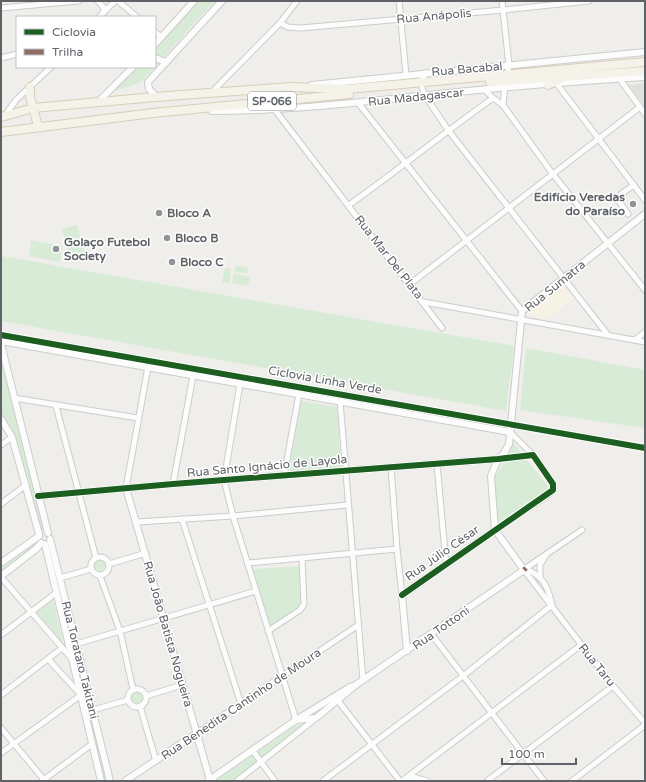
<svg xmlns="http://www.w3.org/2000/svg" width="646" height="782" viewBox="0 0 646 782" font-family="'Varela Round',sans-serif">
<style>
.commercial{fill:#f7f3e4}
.education{fill:#e2e0da}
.green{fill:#d8ebd6}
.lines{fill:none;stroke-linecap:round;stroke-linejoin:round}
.minor-casing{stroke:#cbcccc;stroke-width:7}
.tertiary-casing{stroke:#cbcccc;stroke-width:8}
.primary-casing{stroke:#d7ceb8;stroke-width:10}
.minor{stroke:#fdfcfc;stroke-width:5}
.tertiary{stroke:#fdfcfc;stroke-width:6}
.primary{stroke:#f4f2e9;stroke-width:8}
.quiet{stroke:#8d6e63;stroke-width:5;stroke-dasharray:10 5;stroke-linecap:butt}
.cycleway-casing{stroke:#fff;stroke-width:8}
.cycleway{stroke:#1b5e20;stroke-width:6}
.poi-dot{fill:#919496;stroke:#fff;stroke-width:1.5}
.labels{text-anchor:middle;stroke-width:3;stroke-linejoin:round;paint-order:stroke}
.shield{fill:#fff;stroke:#8f9295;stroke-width:1}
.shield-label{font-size:11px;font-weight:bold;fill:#5f6368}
.street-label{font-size:12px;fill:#5f6368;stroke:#fff}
.poi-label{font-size:12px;font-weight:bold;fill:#5f6368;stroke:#fff;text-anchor:start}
</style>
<rect width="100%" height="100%" fill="#efeeea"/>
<polygon class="commercial" points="561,284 563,285 574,298 547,319 529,315 527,312"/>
<polygon class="education" points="645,83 645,106 628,85"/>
<g class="green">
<polygon points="197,1 215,1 155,66 155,45"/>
<polygon points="134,67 154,67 140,83 111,92"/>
<polygon points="77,225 86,257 71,261 62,229"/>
<polygon points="31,240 62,246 60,262 29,256"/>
<polygon points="1,256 514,346 506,411 1,321"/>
<polygon points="236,265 248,267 247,273 234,272"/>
<polygon points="225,268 231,269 229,283 222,282"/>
<polygon points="234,274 250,277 248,286 232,283"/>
<polygon points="526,348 645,370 645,428 520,410"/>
<polygon points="1,350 44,529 40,529 15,441 1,417"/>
<polygon points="301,401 337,407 341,467 289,473"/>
<polygon points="512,441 547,485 549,491 497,523 494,477 509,455"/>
<polygon points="34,542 35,546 32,550 1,573 1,566"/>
<polygon points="50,549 108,781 104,781 100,768 48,550"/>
<circle cx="99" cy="565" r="6"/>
<polygon points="300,566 302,597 300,606 269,627 252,569"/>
<polygon points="53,600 64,646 36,613"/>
<circle cx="137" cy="697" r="6"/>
<polygon points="306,723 233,781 215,781 295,726"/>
</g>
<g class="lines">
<defs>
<g id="minor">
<polyline points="98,1 104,8 103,13"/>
<polyline points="118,1 137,17"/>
<polyline points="399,1 406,75"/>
<polyline points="502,1 509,65 507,77"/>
<polyline points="1,8 79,1"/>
<polyline points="99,17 115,1"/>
<polyline points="280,23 288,27 301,28 503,10 589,1"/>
<polyline points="155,32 162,37"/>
<polyline points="1,58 17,54"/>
<polyline points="426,73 422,79 422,88 426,97 448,130 608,335"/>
<polyline points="619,78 645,114"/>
<polyline points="557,84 645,200"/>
<polyline points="485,90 493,98 503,105 552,173 645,290"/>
<polyline points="212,92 280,23 297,1"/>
<polyline points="359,104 522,311"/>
<polyline points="503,105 505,84"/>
<polyline points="275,110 442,328"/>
<polyline points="6,114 16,100 51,67"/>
<path d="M349,205C398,170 444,133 493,98"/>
<polyline points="628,214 618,200 621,194 634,185"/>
<polyline points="410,284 640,107"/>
<polyline points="424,302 645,342"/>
<polyline points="635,340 645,332"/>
<polyline points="240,384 224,480 233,516 296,720"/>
<polyline points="14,398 138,418"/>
<polyline points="340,401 363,680"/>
<polyline points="56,406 96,558"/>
<polyline points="510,432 533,455"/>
<polyline points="1,445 12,437"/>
<polyline points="437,464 446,563"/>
<polyline points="391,467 397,549 402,595"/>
<polyline points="284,476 299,394"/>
<polyline points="173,484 193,376"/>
<polyline points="126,488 148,367"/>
<polyline points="1,504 26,485"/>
<polyline points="182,519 241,704"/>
<polyline points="137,522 233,516 347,505"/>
<polyline points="495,530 548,495 553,490 553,484 533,455 498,459"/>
<circle cx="100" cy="566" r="9"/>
<polyline points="248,563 397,549"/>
<polyline points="109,564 146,553"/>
<path d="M523,567C543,577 547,583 552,605"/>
<polyline points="526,568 582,530"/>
<polyline points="524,570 613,686 645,723"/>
<polyline points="100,576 120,631 133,689"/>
<polyline points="1,577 72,659"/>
<polyline points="540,577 540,565 546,555"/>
<polyline points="60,578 91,569"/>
<polyline points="268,631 300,610 304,604 302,558"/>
<polyline points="1,635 56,593"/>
<polyline points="432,635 544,781"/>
<polyline points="76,644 256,591"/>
<polyline points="49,660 81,695 89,695"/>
<circle cx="137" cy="698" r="9"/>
<polyline points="1,695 62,648"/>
<polyline points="146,696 182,685"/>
<polyline points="336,698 400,781"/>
<polyline points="140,706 156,761"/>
<polyline points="93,710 128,700"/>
<polyline points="1,728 45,781"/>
<polyline points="197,733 357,626"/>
<polyline points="253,751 275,781"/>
<polyline points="1,753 81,695"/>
<polyline points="407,779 413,777 427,781"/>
<polyline points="42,781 92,744"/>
<polyline points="237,781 316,718"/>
<polyline points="323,781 463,676 552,605"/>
<polyline points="402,781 581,645"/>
<polyline points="487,781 613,686"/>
<polyline points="572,781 645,725"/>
</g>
<g id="tertiary">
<polyline points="155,44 194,1"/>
<polyline points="155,58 166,62"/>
<polyline points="312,85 645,52"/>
<polyline points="157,97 149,89 148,82 222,1"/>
<polyline points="97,103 133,67"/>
<path d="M212,111C292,111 370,101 448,93C514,86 579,81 645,77"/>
<polyline points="1,341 510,432"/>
<polyline points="1,344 48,533"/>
<polyline points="1,419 12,437 39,534"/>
<polyline points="126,488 210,780"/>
<polyline points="38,496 173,484 498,459"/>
<polyline points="50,539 110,781"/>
<polyline points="45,544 101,781"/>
<polyline points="1,563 39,536"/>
<polyline points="1,576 36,549 41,543"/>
<polyline points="407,651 402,595 495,530"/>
<polyline points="296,720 316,718 357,684 524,570 495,530 491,476 498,459 504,453 509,444 522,311 645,214"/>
<polyline points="125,781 197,733"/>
<polyline points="208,781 296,720 350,687 356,685"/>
</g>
<g id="primary">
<polyline points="490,82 645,71"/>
<polyline points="548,85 563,78"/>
<polyline points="30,87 30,97 38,126"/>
<polyline points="1,117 33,108 155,97 290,87 348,89 645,62"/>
<polyline points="1,132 153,113 349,94"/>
</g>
</defs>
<use href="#minor" class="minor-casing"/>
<use href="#tertiary" class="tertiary-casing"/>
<use href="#primary" class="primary-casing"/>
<use href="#minor" class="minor"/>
<use href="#tertiary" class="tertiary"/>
<use href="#primary" class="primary"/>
<polyline class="quiet" points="524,570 526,568"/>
<defs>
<g id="cycleway">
<polyline points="1,335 645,448"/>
<polyline points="38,496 173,484 498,459 533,455 553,484 553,490 402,595"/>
</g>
</defs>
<use href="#cycleway" class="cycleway-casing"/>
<use href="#cycleway" class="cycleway"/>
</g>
<g class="poi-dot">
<circle cx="633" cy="204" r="4"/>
<circle cx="159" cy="213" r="4"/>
<circle cx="167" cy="238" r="4"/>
<circle cx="56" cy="249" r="4"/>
<circle cx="172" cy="262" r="4"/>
</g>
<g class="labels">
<rect class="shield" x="248" y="92" width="48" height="18" rx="3"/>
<g class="shield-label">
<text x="272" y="105">SP-066</text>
</g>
<g class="street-label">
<text transform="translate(434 16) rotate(-5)" y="4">Rua Anápolis</text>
<text transform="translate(467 69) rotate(-5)" y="4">Rua Bacabal</text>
<text transform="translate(416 97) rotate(-6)" y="4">Rua Madagascar</text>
<text transform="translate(389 257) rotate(52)" y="4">Rua Mar Del Plata</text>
<text transform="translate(555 286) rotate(-39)" y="4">Rua Sumatra</text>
<text transform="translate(325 380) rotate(10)" y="4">Ciclovia Linha Verde</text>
<text transform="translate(267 466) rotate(-5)" y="4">Rua Santo Ignácio de Layola</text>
<text transform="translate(442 553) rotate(-35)" y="4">Rua Júlio César</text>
<text transform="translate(441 628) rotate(-35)" y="4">Rua Tottoni</text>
<text transform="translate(168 634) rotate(74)" y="4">Rua João Batista Nogueira</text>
<text transform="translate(80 660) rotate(76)" y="4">Rua Torataro Takitani</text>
<text transform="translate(597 665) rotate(51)" y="4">Rua Taru</text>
<text transform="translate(241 704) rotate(-34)" y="4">Rua Benedita Cantinho de Moura</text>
</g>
<g class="poi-label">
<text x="625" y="201" text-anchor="end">Edifício Veredas<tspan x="625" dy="14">do Paraíso</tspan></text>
<text x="167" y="217">Bloco A</text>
<text x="175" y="242">Bloco B</text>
<text x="64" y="246">Golaço Futebol<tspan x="64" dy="14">Society</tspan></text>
<text x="180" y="266">Bloco C</text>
</g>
</g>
<rect width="646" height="782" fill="none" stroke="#5f6368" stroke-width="4"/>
<rect x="16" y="16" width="140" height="52" fill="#ffffff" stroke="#bfc1c3"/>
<rect x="24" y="29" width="20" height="6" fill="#1b5e20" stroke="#bfc1c3"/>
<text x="52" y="36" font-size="12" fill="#5f6368">Ciclovia</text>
<rect x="24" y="49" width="20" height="6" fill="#8d6e63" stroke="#bfc1c3"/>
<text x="52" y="56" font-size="12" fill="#5f6368">Trilha</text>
<path d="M502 758v6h74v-6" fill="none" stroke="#5f6368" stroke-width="2"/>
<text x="508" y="758" font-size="12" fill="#5f6368" stroke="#ffffff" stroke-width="3" paint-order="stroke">100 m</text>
</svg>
